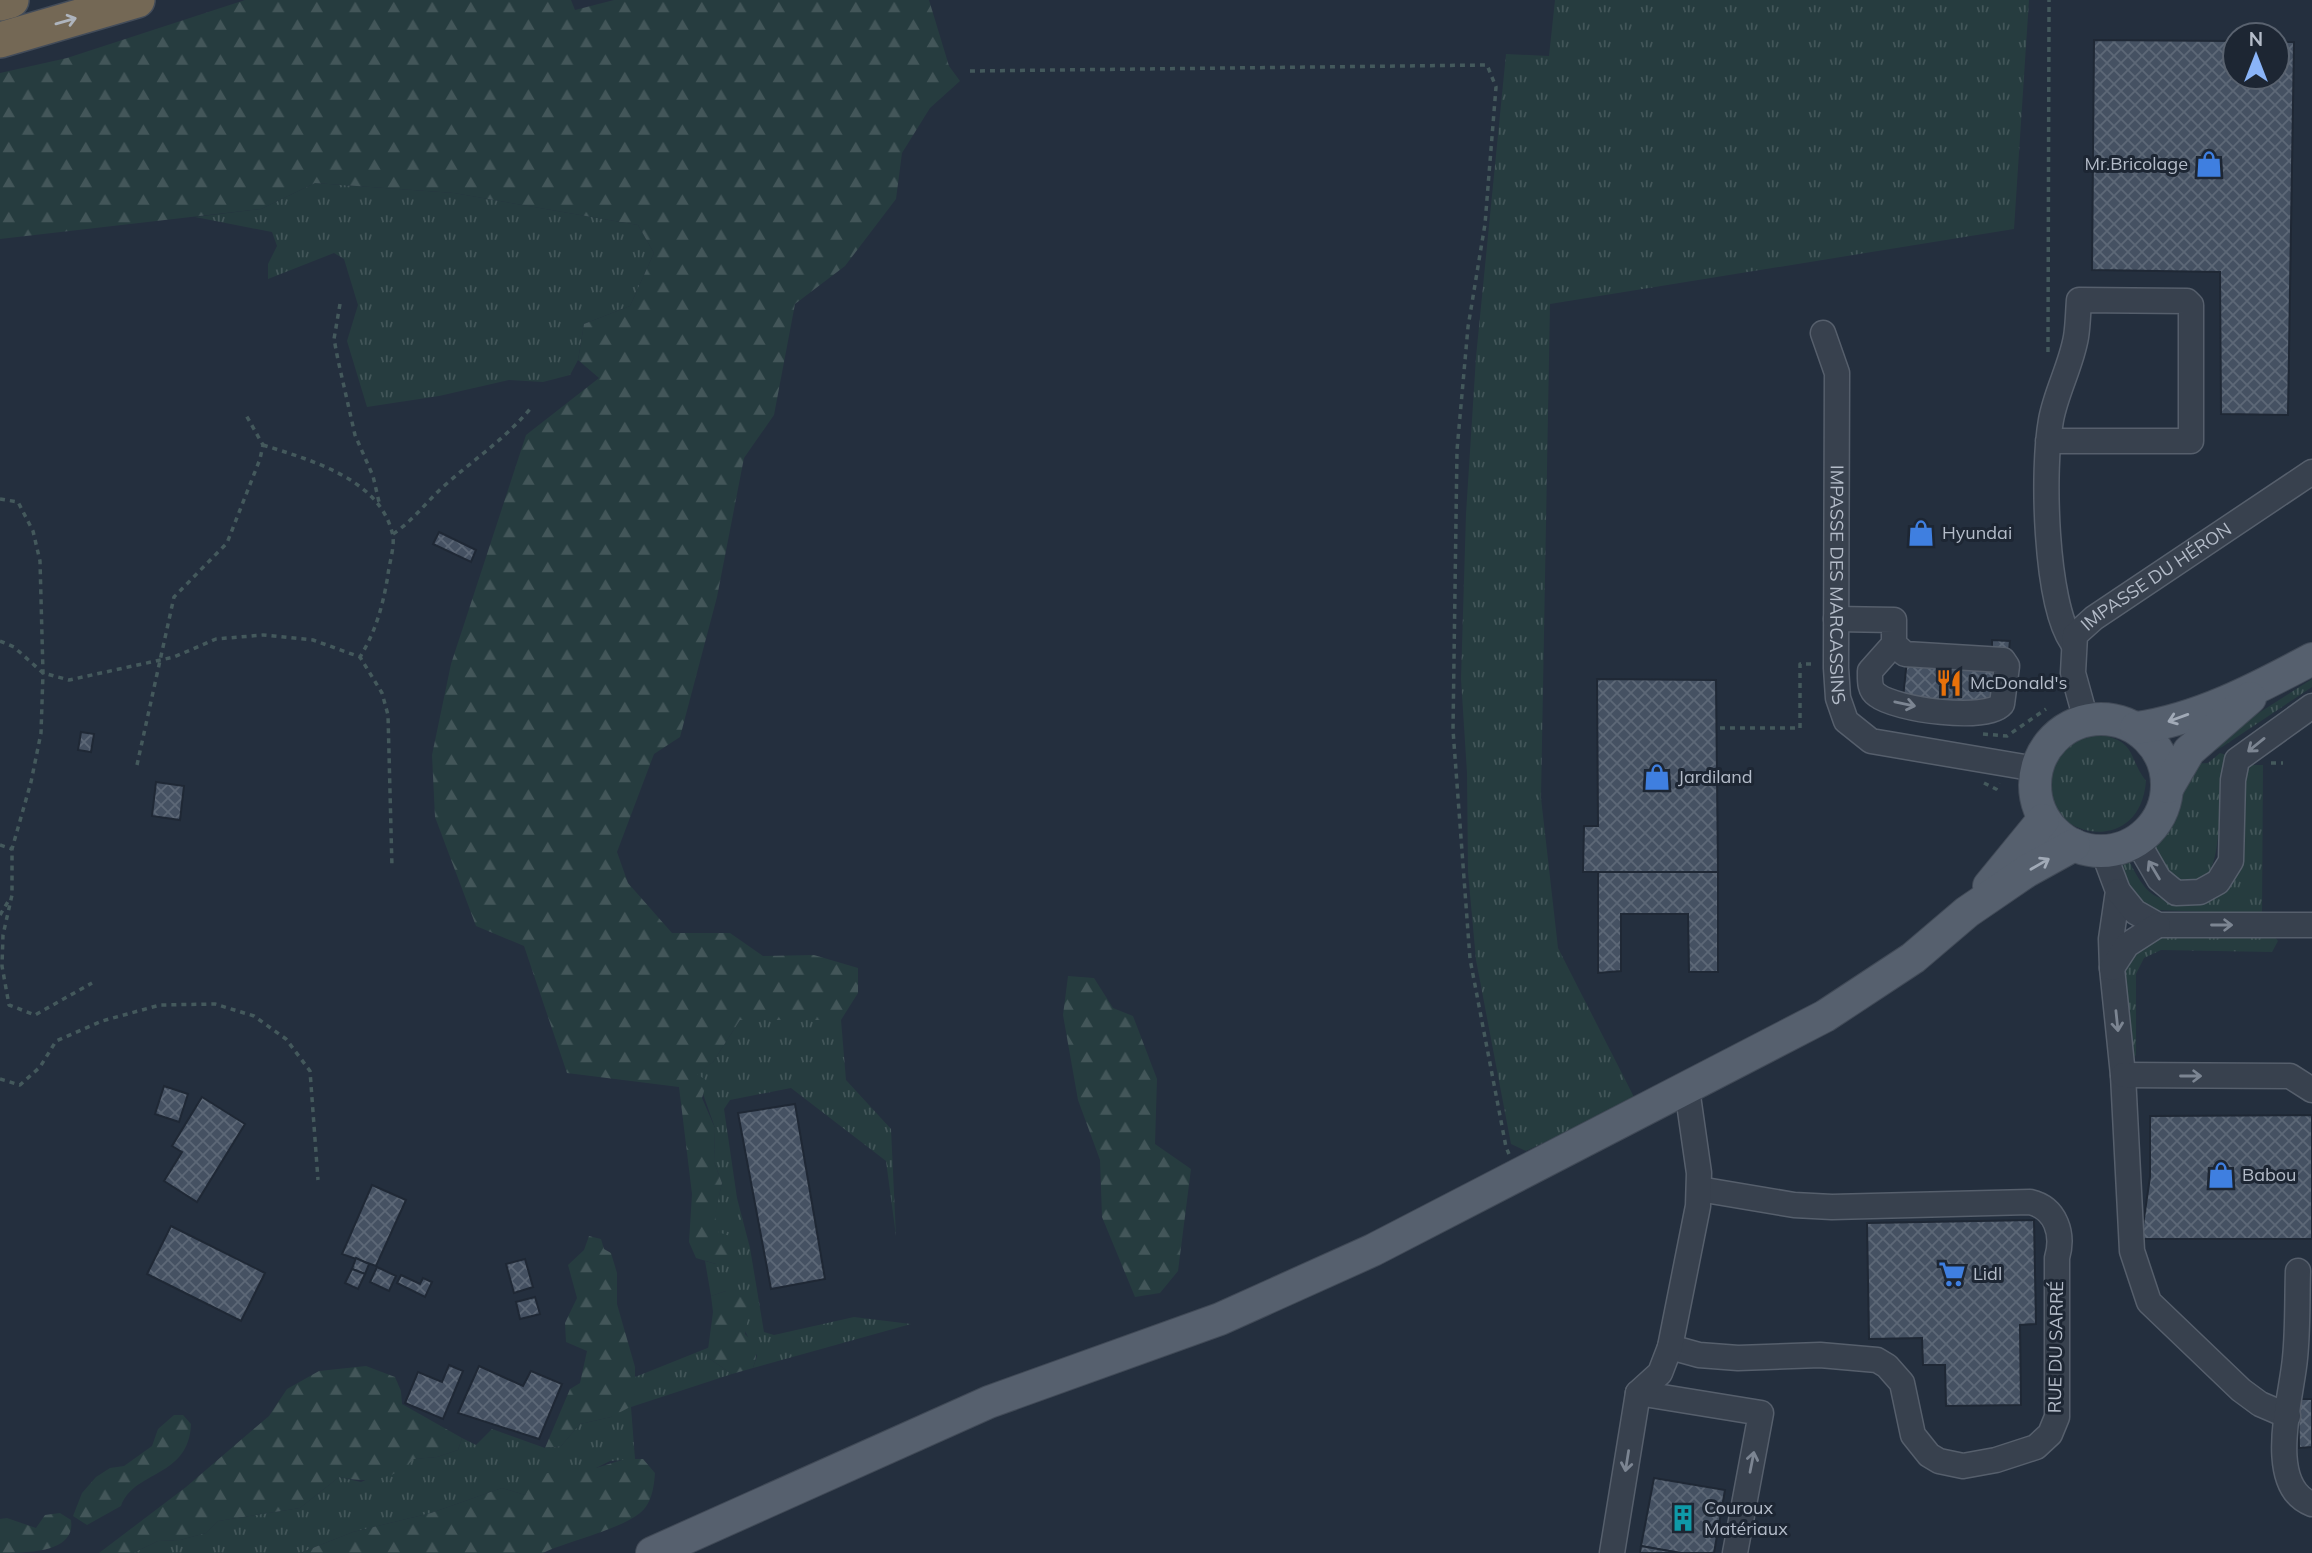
<svg xmlns="http://www.w3.org/2000/svg" width="2312" height="1553" viewBox="0 0 2312 1553" font-family="Mulish,sans-serif">
<style>
.grass{fill:url(#grass-tufts)}
.forest{fill:url(#forest-firs)}
.building{fill:url(#building-cross-hatch);stroke:#1f2835;stroke-width:2}
.lines{fill:none;stroke-linecap:round;stroke-linejoin:round}
.minor-casing{stroke:#565f6c;stroke-width:27}
.major-casing{stroke:#414a57;stroke-width:34}
.highway-casing{stroke:#434c59;stroke-width:38}
.path{stroke:#44595c;stroke-width:3.5;stroke-dasharray:5 5;stroke-linecap:butt}
.minor{stroke:#38414e;stroke-width:24}
.major{stroke:#56606e;stroke-width:32}
.highway{stroke:#746855;stroke-width:35}
.oneway{stroke:#aeb4bd}
.oneway2{stroke:#7c8592}
.oneway3{stroke:#a1aab7}
.labels{text-anchor:middle;stroke-width:6;stroke-linejoin:round;paint-order:stroke}
.poi-label{font-size:18px;fill:#b4bcc9;stroke:#1d2633;text-anchor:start}
.street-label{font-size:18px;fill:#b4bcc9;stroke:#1d2633}
</style>
<defs>
<pattern id="grass-tufts" width="24" height="20" patternUnits="userSpaceOnUse" patternTransform="scale(1.75)"><rect width="24" height="20" fill="#263c3f"/><path d="M3 7l-1-3M5 7V3M7 7l1-3M15 17l-1-3M17 17v-4M19 17l1-3" fill="none" stroke="#435659"/></pattern>
<pattern id="forest-firs" width="22" height="20" patternUnits="userSpaceOnUse" patternTransform="scale(1.75)"><rect width="22" height="20" fill="#263c3f"/><path d="M5 1l3.5 6h-7zM16 11l3.5 6h-7z" fill="#435659"/></pattern>
<pattern id="building-cross-hatch" width="8" height="8" patternUnits="userSpaceOnUse" patternTransform="scale(1.75)"><rect width="8" height="8" fill="#455162"/><path d="M0 0l8 8M0 8l8-8" fill="none" stroke="#5d6877"/></pattern>
</defs>
<rect width="100%" height="100%" fill="#242f3e"/>
<g class="grass">
<polygon points="1555,0 2029,0 2014,229 1550,304 1541,798 1558,948 1635,1099 1526,1151 1511,1144 1476,960 1468,872 1467,773 1461,679 1466,514 1476,357 1506,54 1549,56"/>
<polygon points="315,183 454,193 638,225 654,253 630,306 584,324 578,360 570,375 543,382 509,380 439,396 367,407 347,341 358,305 344,259 334,253 268,279 268,264 277,246 272,232 195,217 261,209"/>
<polygon points="2312,679 2312,687 2222,747 2203,756 2218,739"/>
<path d="M2102,735C2137,742 2128,758 2146,781C2139,868 2021,831 2053,762C2063,742 2081,735 2102,735Z"/>
<path d="M2220,753L2230,756C2212,784 2230,872 2197,881C2190,883 2181,881 2174,881L2153,846L2154,839L2192,764L2208,763Z"/>
<path d="M2245,765H2263L2262,914L2157,910L2135,899L2121,864L2129,861C2153,909 2163,901 2212,895Z"/>
<polygon points="2160,935 2275,937 2278,941 2272,952 2161,950 2144,958 2136,974 2136,1055 2133,1058 2123,973 2131,955"/>
<polygon points="740,1020 841,1020 846,1080 891,1129 896,1236 886,1161 791,1088 730,1100 724,1109 737,1198 750,1248 764,1332 774,1335 854,1317 911,1324 753,1368 757,1356 726,1291 711,1296 705,1261 716,1264 715,1213 722,1183 714,1162 715,1128 696,1074 713,1062"/>
<polygon points="710,1347 707,1357 732,1374 631,1407 635,1459 610,1461 596,1468 576,1468 525,1495 502,1488 431,1513 353,1532 300,1553 133,1553 158,1541 180,1540 206,1533 218,1521 300,1508 339,1477 361,1482 414,1459 437,1457 458,1450 462,1438 476,1445 492,1429 545,1448 561,1446 580,1424 611,1417 635,1394 635,1377"/>
</g>
<g class="forest">
<polygon points="245,0 571,0 575,10 614,0 929,0 949,66 960,81 930,108 902,153 896,199 845,266 795,304 774,415 744,458 717,597 680,737 654,754 617,852 628,883 672,933 730,933 763,956 814,955 858,968 858,993 841,1020 740,1020 713,1062 697,1074 707,1081 702,1098 715,1128 714,1162 722,1183 715,1215 718,1232 730,1236 738,1249 716,1264 696,1258 689,1242 692,1194 679,1087 567,1073 524,946 476,926 435,817 432,755 451,664 526,435 599,378 578,360 584,324 630,306 654,253 638,225 454,193 315,183 261,209 0,239 0,73 67,58"/>
<polygon points="1068,976 1094,978 1113,1008 1133,1016 1157,1079 1155,1144 1191,1169 1178,1271 1160,1293 1135,1297 1102,1217 1100,1160 1078,1100 1063,1015"/>
<polygon points="589,1236 601,1239 604,1249 611,1253 617,1273 617,1304 635,1367 635,1394 630,1407 611,1417 580,1424 561,1446 545,1448 570,1389 580,1383 587,1351 566,1342 565,1323 577,1298 568,1265 584,1250"/>
<path d="M726,1291L747,1297L750,1308L745,1334C756,1345 759,1352 753,1368L732,1374L707,1357L713,1312L711,1296Z"/>
<path d="M366,1366L395,1377L401,1391L402,1404L462,1438L458,1450L437,1457L414,1459C393,1481 368,1483 339,1477L300,1508L218,1521L206,1533L180,1540L158,1541L133,1553H99L186,1487L269,1416L287,1389L319,1371Z"/>
<path d="M174,1415H183L191,1424C189,1478 134,1470 121,1506L87,1525L73,1516L82,1493L96,1477L110,1468L124,1466L152,1446L158,1429Z"/>
<path d="M625,1459H643L655,1473C654,1486 652,1504 640,1513C619,1530 568,1541 543,1553H300L353,1532L431,1513L502,1488L525,1495L536,1475L576,1468H596Z"/>
<path d="M60,1513L71,1520C76,1553 27,1553 0,1553V1519L7,1518L36,1528L45,1515Z"/>
</g>
<g class="building">
<polygon points="2094,40 2235,41 2235,77 2277,77 2277,42 2294,42 2288,415 2221,414 2220,272 2092,270"/>
<polygon points="439,532 476,550 471,562 433,544"/>
<polygon points="1992,640 2010,641 2009,650 1992,648"/>
<polygon points="1907,660 1995,668 1992,705 1903,698"/>
<polygon points="1597,679 1716,680 1718,872 1583,872 1584,826 1598,826"/>
<polygon points="81,732 94,734 91,752 78,750"/>
<polygon points="156,782 184,786 180,820 152,816"/>
<polygon points="1598,872 1718,872 1718,972 1689,972 1688,914 1621,914 1621,971 1598,973"/>
<polygon points="164,1086 188,1094 179,1122 155,1114"/>
<polygon points="202,1097 245,1124 197,1202 164,1181 182,1152 172,1146"/>
<polygon points="795,1104 825,1279 771,1289 738,1113"/>
<polygon points="2312,1115 2312,1239 2141,1239 2150,1177 2150,1116"/>
<polygon points="372,1185 406,1200 376,1266 342,1254"/>
<polygon points="2034,1220 2036,1324 2020,1325 2021,1405 1946,1406 1945,1365 1923,1365 1922,1338 1869,1339 1867,1223"/>
<polygon points="171,1226 265,1273 241,1321 147,1274"/>
<polygon points="356,1258 369,1264 365,1274 352,1269"/>
<polygon points="525,1259 533,1287 514,1293 506,1264"/>
<polygon points="377,1267 396,1276 389,1291 370,1282"/>
<polygon points="352,1269 365,1274 358,1289 345,1283"/>
<polygon points="401,1275 420,1284 423,1278 432,1282 425,1297 397,1283"/>
<polygon points="535,1297 540,1314 520,1319 516,1302"/>
<polygon points="449,1365 463,1371 443,1419 405,1403 418,1372 442,1382"/>
<polygon points="479,1366 523,1386 531,1371 562,1384 539,1439 458,1413"/>
<polygon points="2298,1399 2312,1399 2312,1447 2299,1448"/>
<polygon points="1654,1478 1725,1490 1714,1553 1680,1553 1641,1546"/>
<polygon points="1641,1546 1680,1553 1640,1553"/>
</g>
<g class="lines">
<defs>
<g id="minor">
<path id="s1" d="M1823,333L1837,373L1836,668L1838,698L1846,721L1871,741L2036,769"/>
<path d="M2048,441H2191V305L2187,301L2079,300C2078,312 2078,325 2076,337C2071,366 2056,392 2051,420C2042,469 2045,602 2072,642"/>
<path d="M1836,619L1894,620V644L1905,654L2003,660L2007,666L2002,704C1987,722 1896,710 1877,695C1869,690 1870,680 1870,671L1894,644"/>
<path id="s2" d="M2086,720L2073,673L2075,635L2094,618L2312,472"/>
<polyline points="2137,841 2159,879 2176,893 2200,892 2218,882 2231,861 2233,780 2237,760 2312,706"/>
<polyline points="2103,851 2118,891 2111,939 2112,968 2123,1075 2132,1251 2149,1302 2241,1390 2260,1404 2288,1416"/>
<polyline points="2118,891 2135,912 2158,925 2312,925"/>
<polyline points="2112,968 2127,945 2158,925"/>
<polyline points="2123,1075 2290,1076 2312,1090"/>
<path d="M2298,1271C2297,1300 2298,1329 2295,1358C2292,1396 2264,1486 2312,1504"/>
<path d="M1670,1347L1699,1355L1738,1358L1820,1355L1877,1360L1887,1366L1902,1383L1913,1435L1929,1455L1939,1461L1963,1466L1996,1460L2036,1447L2050,1434L2057,1417V1258C2064,1234 2056,1208 2030,1202L1832,1207L1794,1205L1699,1189"/>
<polyline points="1638,1393 1761,1413 1735,1553"/>
<polyline points="1612,1553 1638,1393 1660,1373 1670,1347 1698,1206 1699,1173 1687,1089"/>
</g>
<g id="major">
<circle cx="2101" cy="785" r="66"/>
<path d="M2136,728C2197,720 2258,688 2312,659"/>
<polyline points="2168,787 2189,751 2250,698"/>
<polyline points="1989,886 2043,820"/>
<polyline points="652,1553 989,1402 1220,1319 1373,1250 1825,1016 1913,958 1967,912 2027,871 2074,845"/>
</g>
<g id="highway">
<polyline points="0,3 11,0"/>
<polyline points="0,40 137,0"/>
</g>
</defs>
<use href="#minor" class="minor-casing"/>
<use href="#major" class="major-casing"/>
<use href="#highway" class="highway-casing"/>
<g class="path">
<polyline points="970,71 1487,65 1496,87 1485,224 1468,327 1457,450 1453,730 1470,959 1506,1147 1509,1154"/>
<polyline points="340,304 334,339 338,360 355,435 373,476 379,502"/>
<polyline points="2048,352 2049,0"/>
<path d="M263,445C310,460 378,478 392,532C396,544 389,563 388,575C383,605 376,631 360,657"/>
<polyline points="0,499 18,502 33,531 40,561 43,673 41,733 31,782 12,849 12,895 3,935 2,966 9,1005 35,1015 92,983"/>
<path d="M393,534C414,520 426,502 444,486C474,459 503,441 530,409"/>
<polyline points="0,641 14,647 43,673 69,680 174,657 216,639 263,635 313,640 360,657 382,693 388,715 392,868"/>
<polyline points="1720,728 1800,728 1800,664 1816,664"/>
<polyline points="1983,734 2007,736 2046,709"/>
<polyline points="2271,763 2283,763"/>
<polyline points="137,765 174,597 227,543 260,459 263,445 246,415"/>
<polyline points="1984,783 1996,789 1999,783"/>
<polyline points="0,845 12,849"/>
<polyline points="0,915 9,900"/>
<polyline points="0,1079 20,1085 40,1067 56,1041 102,1021 160,1005 215,1004 254,1016 286,1039 310,1071 318,1180"/>
</g>
<use href="#minor" class="minor"/>
<use href="#major" class="major"/>
<use href="#highway" class="highway"/>
</g>
<defs><path id="oneway-shaft" d="M-6 0H5M1.5-3L5.5 0L1.5 3" fill="none" stroke-width="1.6" stroke-linecap="round" stroke-linejoin="round" transform="scale(1.75)"/></defs>
<use class="oneway" href="#oneway-shaft" transform="translate(66 21) rotate(-16)"/>
<g class="oneway2">
<use href="#oneway-shaft" transform="translate(1905 704) rotate(12)"/>
<use href="#oneway-shaft" transform="translate(2256 745) rotate(141)"/>
<use href="#oneway-shaft" transform="translate(2154 870) rotate(-121)"/>
<use href="#oneway-shaft" transform="translate(2222 925)"/>
<use href="#oneway-shaft" transform="translate(2117 1021) rotate(84)"/>
<use href="#oneway-shaft" transform="translate(2191 1076)"/>
<use href="#oneway-shaft" transform="translate(1627 1461) rotate(99)"/>
<use href="#oneway-shaft" transform="translate(1752 1462) rotate(-79)"/>
</g>
<g class="oneway3">
<use href="#oneway-shaft" transform="translate(2178 718) rotate(160)"/>
<use href="#oneway-shaft" transform="translate(2040 864) rotate(-30)"/>
</g>
<defs>
<symbol id="shop-bare" viewBox="-9 -9 18 18"><path d="M-5-2.5h2.3a2.7 3.5 0 0 1 5.4 0H5L5.5 6h-11ZM-1.5-2.5h3a1.5 2.3 0 0 0-3 0Z" fill="#3f7fe0" stroke="#1d2633" stroke-width="2.5" paint-order="stroke"/></symbol>
<symbol id="restaurant-bare" viewBox="-9 -9 18 18"><path d="M-5-6h1v4h1v-4h1v4h1v-4h1v5L-1.5 .5V6h-2V.5L-5-1ZM5-6V6H3V1.5H1.5Q1.5-4 5-6Z" fill="#e8710a" stroke="#1d2633" stroke-width="2.5" paint-order="stroke"/></symbol>
<symbol id="supermarket-bare" viewBox="-9 -9 18 18"><path d="M-6-5.5h2.5l.6 2H6L4.5 2H-2.5L-4.4-4H-6ZM-1.5 3.2a1.3 1.3 0 1 0 .1 0ZM3 3.2a1.3 1.3 0 1 0 .1 0Z" fill="#3f7fe0" stroke="#1d2633" stroke-width="2.5" paint-order="stroke"/></symbol>
<symbol id="building-bare" viewBox="-9 -9 18 18"><path d="M-4-6H4V6H1V3H-1V6H-4ZM-2.5-4.3h1.7v1.8h-1.7ZM.8-4.3h1.7v1.8H.8ZM-2.5-1h1.7V.8h-1.7ZM.8-1h1.7V.8H.8Z" fill="#0f9aa8" stroke="#1d2633" stroke-width="2.5" paint-order="stroke"/></symbol>
</defs>
<g fill-rule="evenodd">
<use href="#shop-bare" x="2190" y="145" width="38" height="38"/>
<use href="#shop-bare" x="1902" y="514" width="38" height="38"/>
<use href="#restaurant-bare" x="1930" y="664" width="38" height="38"/>
<use href="#shop-bare" x="1638" y="758" width="38" height="38"/>
<use href="#shop-bare" x="2202" y="1156" width="38" height="38"/>
<use href="#supermarket-bare" x="1933" y="1255" width="38" height="38"/>
<use href="#building-bare" x="1664" y="1499" width="38" height="38"/>
</g>
<g class="labels">
<g class="poi-label">
<text x="2188" y="170" text-anchor="end">Mr.Bricolage</text>
<text x="1942" y="539">Hyundai</text>
<text x="1970" y="689">McDonald's</text>
<text x="1678" y="783">Jardiland</text>
<text x="2242" y="1181">Babou</text>
<text x="1973" y="1280">Lidl</text>
<text x="1704" y="1514">Couroux<tspan x="1704" dy="21">Matériaux</tspan></text>
</g>
<g class="street-label">
<text dy="6" stroke="none"><textPath href="#s2" startOffset="187">IMPASSE DU HÉRON</textPath></text>
<text dy="6" stroke="none"><textPath href="#s1" startOffset="254">IMPASSE DES MARCASSINS</textPath></text>
<text transform="translate(2056 1347) rotate(-89)" y="6">RUE DU SARRÉ</text>
</g>
</g>
<g transform="translate(2256 56)"><circle r="33" fill="#1d2633" stroke="#59626f" stroke-width="2"/>
<path d="M0-5L12 26L0 18L-12 26Z" fill="#8ab4f8"/>
<text y="-10" font-size="19" font-weight="bold" text-anchor="middle" fill="#b4bcc9">N</text>
</g>
</svg>
